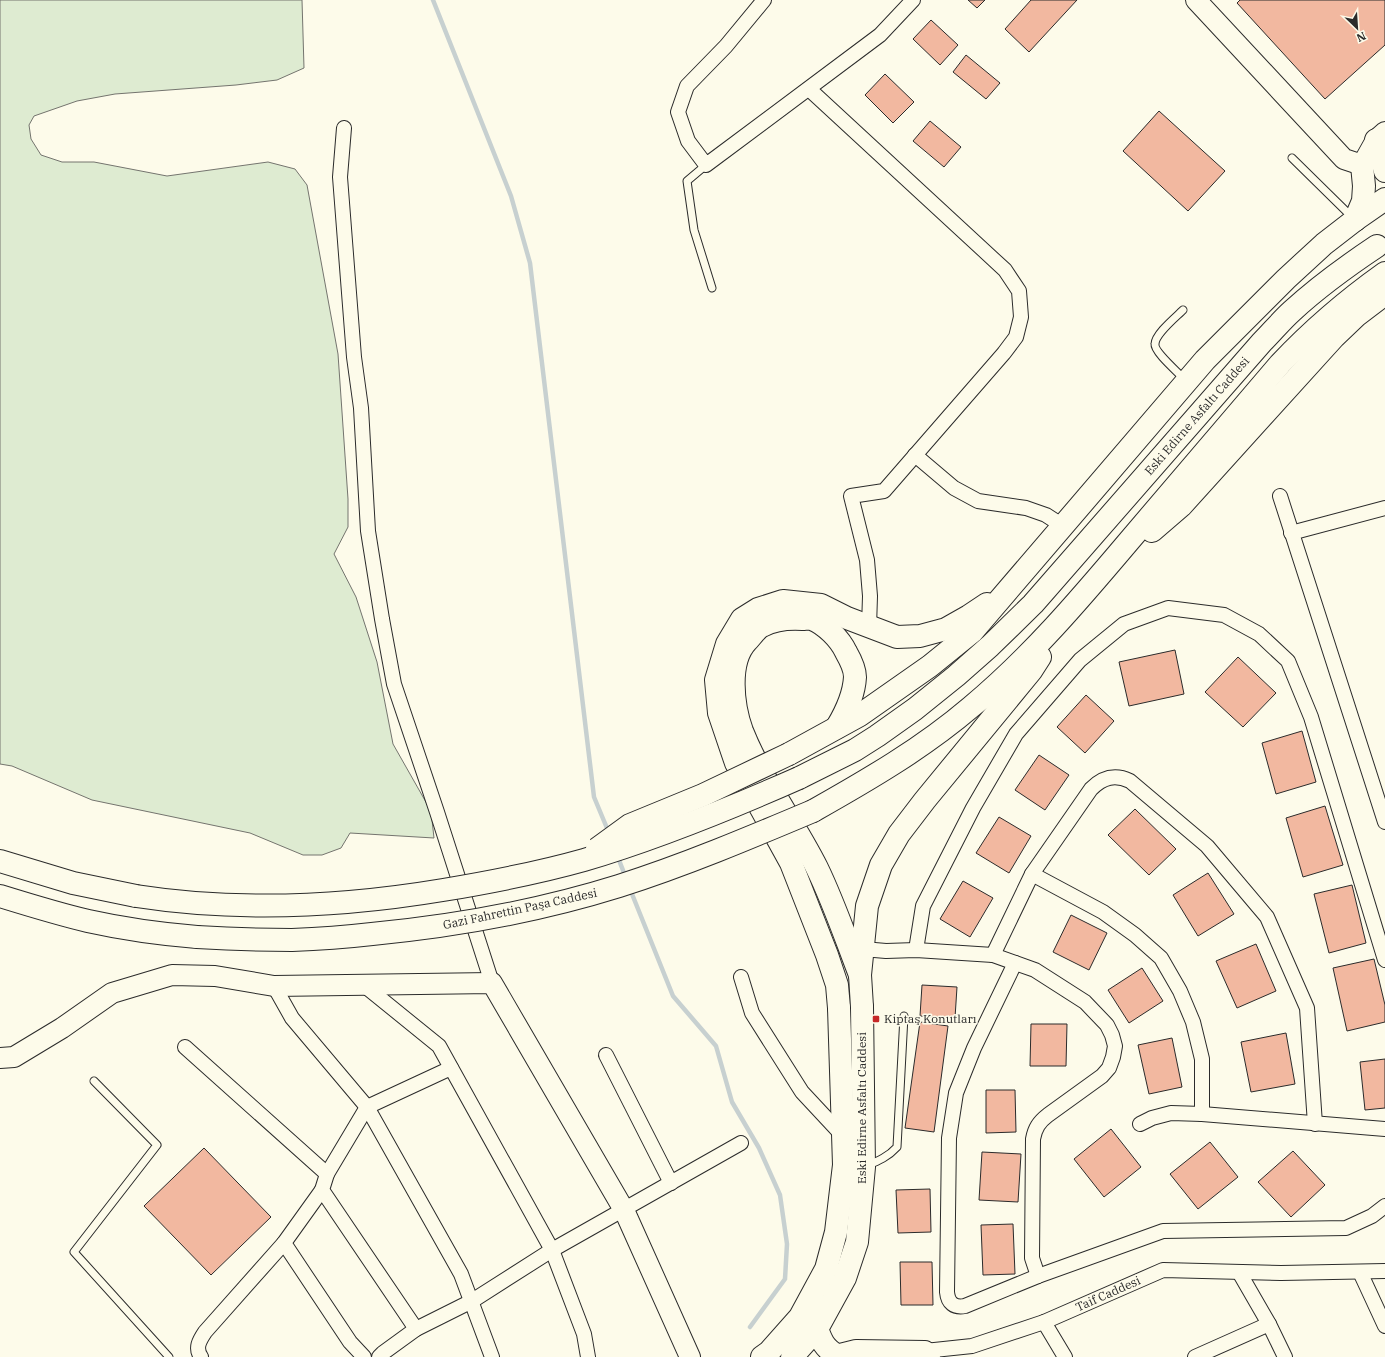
<svg xmlns="http://www.w3.org/2000/svg" width="1385" height="1357" viewBox="0 0 1385 1357" font-family="'IBM Plex Serif',serif">
<style>
.green{fill:#deebd1;stroke:#74746e}
.lines{fill:none;stroke-linecap:round;stroke-linejoin:round}
.stream{stroke:#c7d0d0;stroke-width:4.5}
.building{fill:#f2b8a0;stroke:#2b2b2b}
.lane-casing{stroke:#2b2b2b;stroke-width:9}
.street-casing{stroke:#2b2b2b;stroke-width:16}
.secondary-casing{stroke:#2b2b2b;stroke-width:22}
.primary-casing{stroke:#2b2b2b;stroke-width:24}
.highway-casing{stroke:#2b2b2b;stroke-width:24}
.lane{stroke:#fdfbea;stroke-width:7}
.street{stroke:#fdfbea;stroke-width:14}
.secondary{stroke:#fdfbea;stroke-width:20}
.primary{stroke:#fdfbea;stroke-width:22}
.highway{stroke:#fdfbea;stroke-width:22}
.highway-bridge-casing{stroke:#2b2b2b;stroke-width:24;stroke-linecap:butt}
.highway-bridge{stroke:#fdfbea;stroke-width:22}
.poi-dot{fill:#c62828;stroke:#fdfbea;stroke-width:1.5}
.labels{text-anchor:middle;stroke-width:3;stroke-linejoin:round;paint-order:stroke}
.street-label{font-size:12px;fill:#2b2b2b;stroke:#fdfbea}
.poi-label{font-size:12px;fill:#2b2b2b;stroke:#fdfbea;text-anchor:start}
</style>
<rect width="100%" height="100%" fill="#fdfbea"/>
<polygon class="green" points="0,0 302,0 304,68 277,80 236,85 115,94 77,101 34,116 29,125 31,139 41,155 62,162 94,162 167,176 268,162 295,169 307,185 338,354 348,499 348,527 334,554 356,597 377,662 393,744 431,811 434,838 350,833 341,848 322,855 303,855 250,833 92,800 12,766 0,764"/>
<g class="lines">
<g class="stream">
<polyline points="433,0 511,196 530,263 594,797 609,833"/>
<polyline points="617,855 626,878"/>
<polyline points="630,889 673,996 716,1046 732,1102 759,1148 780,1195 787,1244 785,1279 750,1327"/>
</g>
</g>
<g class="building">
<polygon points="968,0 985,0 977,8"/>
<polygon points="1031,0 1077,0 1029,52 1005,29"/>
<polygon points="1240,0 1385,0 1385,45 1325,99 1237,3"/>
<polygon points="931,20 958,45 940,65 913,39"/>
<polygon points="966,55 1000,83 986,99 953,72"/>
<polygon points="885,74 914,102 893,123 865,95"/>
<polygon points="1159,111 1225,171 1188,211 1123,151"/>
<polygon points="930,121 961,147 944,167 913,141"/>
<polygon points="1175,650 1184,694 1129,706 1119,662"/>
<polygon points="1238,657 1276,693 1243,727 1205,692"/>
<polygon points="1086,695 1114,721 1085,753 1057,727"/>
<polygon points="1302,731 1316,782 1276,794 1262,743"/>
<polygon points="1039,755 1069,775 1045,810 1015,790"/>
<polygon points="1325,806 1343,865 1303,877 1286,818"/>
<polygon points="1135,809 1176,849 1149,875 1108,835"/>
<polygon points="999,817 1031,836 1009,873 976,853"/>
<polygon points="1208,873 1234,914 1198,936 1173,895"/>
<polygon points="963,881 993,898 970,937 940,919"/>
<polygon points="1352,885 1366,943 1329,953 1314,894"/>
<polygon points="1071,915 1107,933 1089,970 1053,952"/>
<polygon points="1256,944 1276,991 1237,1008 1216,961"/>
<polygon points="1374,959 1385,1005 1385,1022 1347,1031 1333,968"/>
<polygon points="1142,968 1163,1001 1129,1023 1108,990"/>
<polygon points="922,985 957,987 955,1018 920,1016"/>
<polygon points="920,1022 948,1026 934,1132 905,1128"/>
<polygon points="1031,1024 1067,1024 1066,1066 1030,1066"/>
<polygon points="1286,1033 1295,1084 1251,1092 1241,1042"/>
<polygon points="1172,1038 1182,1087 1149,1094 1138,1045"/>
<polygon points="1385,1059 1385,1108 1365,1110 1360,1062"/>
<polygon points="986,1090 1015,1090 1016,1132 986,1133"/>
<polygon points="1111,1129 1141,1167 1104,1197 1074,1159"/>
<polygon points="1210,1142 1238,1177 1198,1209 1170,1174"/>
<polygon points="204,1148 271,1217 211,1275 144,1206"/>
<polygon points="1293,1151 1325,1185 1291,1217 1258,1182"/>
<polygon points="982,1152 1021,1154 1018,1202 979,1200"/>
<polygon points="930,1189 931,1232 898,1233 896,1190"/>
<polygon points="1013,1224 1015,1274 983,1275 981,1225"/>
<polygon points="900,1262 932,1262 933,1305 901,1305"/>
</g>
<g class="lines">
<defs>
<g id="lane">
<polyline points="1292,158 1353,218"/>
<polyline points="706,165 687,181 694,230 712,288"/>
<path d="M1183,310C1176,317 1155,334 1155,344C1154,352 1179,373 1185,380"/>
<polyline points="94,1081 157,1145 74,1252 169,1357"/>
<path d="M866,1166C878,1161 888,1157 897,1147L904,1016"/>
</g>
<g id="street">
<polyline points="764,0 726,46 687,86 678,112 688,141 706,165 880,35 913,0"/>
<polyline points="809,89 1005,270 1019,291 1021,317 1016,337 1004,353 884,491 851,496 867,560 870,596 869,627"/>
<polyline points="344,128 340,177 354,357 361,408 368,531 382,619 394,684 437,812 492,983"/>
<polyline points="915,455 954,488 978,501 1026,508 1046,515 1063,526"/>
<polyline points="1280,496 1385,822"/>
<polyline points="1291,533 1385,508"/>
<polyline points="1032,874 1103,912 1135,935 1161,958 1180,991 1193,1022 1202,1059 1202,1114"/>
<path d="M863,949L886,951L916,950L993,955L1035,970L1085,1002L1107,1025L1112,1035L1115,1046L1113,1057L1109,1068L1102,1076L1048,1115C1039,1122 1035,1128 1033,1139L1032,1258L1038,1276"/>
<polyline points="916,950 923,906 973,808 1016,734 1080,660 1124,624 1168,608 1224,615 1259,634 1288,661 1311,717 1385,960"/>
<path d="M993,955L1032,874L1091,789C1103,777 1115,774 1130,781L1207,846L1267,917L1307,1008L1315,1124"/>
<path d="M1015,963L974,1048L956,1093L949,1138L947,1292C948,1303 954,1308 965,1306L1038,1276L1163,1231L1346,1228L1372,1216L1385,1206"/>
<polyline points="741,977 752,1013 802,1092 843,1136"/>
<polyline points="274,986 292,1018 367,1107 461,1274 492,1357"/>
<polyline points="365,986 439,1046 552,1250 584,1334 588,1357"/>
<polyline points="185,1047 327,1174 322,1190 416,1329"/>
<polyline points="606,1055 671,1183"/>
<polyline points="1140,1124 1152,1118 1171,1113 1202,1114 1385,1129"/>
<polyline points="327,1174 367,1107 451,1068"/>
<polyline points="322,1190 284,1243 350,1342 364,1357"/>
<polyline points="1239,1272 1269,1324 1285,1357"/>
<polyline points="1360,1272 1385,1326"/>
<polyline points="1044,1322 1065,1357"/>
<polyline points="925,1351 972,1346 1044,1322 1163,1270 1281,1273 1385,1271"/>
<path d="M201,1357C195,1348 199,1341 205,1332L284,1243"/>
<polyline points="379,1357 383,1353 416,1329 472,1301 552,1250 741,1143"/>
<polyline points="1195,1357 1269,1324"/>
</g>
<g id="secondary">
<polyline points="1196,0 1344,159 1362,165 1376,140 1385,132"/>
<polyline points="0,1058 14,1057 62,1028 112,993 172,975 215,976 274,986 492,983 624,1210 690,1357"/>
<polyline points="836,1355 856,1350 925,1351 930,1357"/>
</g>
<g id="primary">
<polyline points="1376,140 1385,171"/>
<polyline points="1355,220 1363,201 1364,186 1362,165"/>
<polyline points="1355,220 1385,199"/>
<path d="M817,1329C822,1342 824,1347 836,1355L833,1357"/>
<polyline points="762,1357 769,1352 800,1317 826,1269 836,1232 844,1165 839,1008"/>
<polyline points="792,1357 817,1329 845,1278 857,1242 864,1167 862,1007"/>
</g>
<g id="highway">
<polyline points="1152,531 1181,506 1334,337 1356,316 1385,294"/>
<path d="M837,727C846,712 854,696 855,677C855,669 850,659 846,652C840,639 825,624 812,619C809,618 805,619 803,619C788,618 775,619 762,626C756,629 751,637 747,641C727,662 733,706 742,731C761,779 794,822 817,868C834,903 846,939 860,975"/>
<polyline points="789,754 860,715 930,666 972,632 1205,360 1286,279 1324,244 1355,220"/>
<path d="M799,778L855,750L877,736L915,709L956,676L990,646L1033,604L1262,342C1272,332 1281,321 1292,311C1318,287 1347,266 1377,246"/>
<path d="M813,811C868,780 923,748 971,707C1030,658 1080,599 1129,541C1180,482 1230,423 1280,364C1312,330 1347,300 1385,273"/>
<polyline points="0,861 73,883 136,896"/>
<path d="M0,896C29,905 58,914 88,921C124,929 160,934 197,937"/>
<polyline points="862,1007 860,975 867,906 881,865 899,834 925,800 1031,671 1040,657"/>
<polyline points="839,1008 837,985 827,955 791,863 736,763 719,713 716,680 727,644 742,619 758,609 783,601 821,605 847,618 897,637 920,636 946,629 969,616 987,604"/>
</g>
</defs>
<use href="#lane" class="lane-casing"/>
<use href="#street" class="street-casing"/>
<use href="#secondary" class="secondary-casing"/>
<use href="#primary" class="primary-casing"/>
<use href="#highway" class="highway-casing"/>
<use href="#lane" class="lane"/>
<use href="#street" class="street"/>
<use href="#secondary" class="secondary"/>
<use href="#primary" class="primary"/>
<use href="#highway" class="highway"/>
<defs>
<g id="highway-bridge">
<polyline points="597,849 630,825 703,795 789,754"/>
<path d="M136,896C239,912 341,907 443,890C491,882 538,873 584,860C658,838 729,809 799,778"/>
<path d="M197,937C229,939 260,940 292,940C319,939 346,937 372,934C456,926 539,911 619,886C685,865 749,838 813,811"/>
</g>
</defs>
<use href="#highway-bridge" class="highway-bridge-casing"/>
<use href="#highway-bridge" class="highway-bridge"/>
</g>
<rect class="poi-dot" x="872" y="1015" width="8" height="8" rx="2"/>
<g class="labels">
<g class="street-label">
<text transform="translate(1197 416) rotate(-49)" y="4">Eski Edirne Asfaltı Caddesi</text>
<text transform="translate(520 909) rotate(-12)" y="4">Gazi Fahrettin Paşa Caddesi</text>
<text transform="translate(862 1108) rotate(-90)" y="4">Eski Edirne Asfaltı Caddesi</text>
<text transform="translate(1108 1294) rotate(-24)" y="4">Taif Caddesi</text>
</g>
<g class="poi-label">
<text x="884" y="1023">Kiptaş Konutları</text>
</g>
</g>
<g transform="translate(1357 28) rotate(155)" stroke="#fdfbea" stroke-width="3" paint-order="stroke">
<path d="M0-3L7 15L0 10L-7 15Z" fill="#2b2b2b"/>
<text y="-6" font-size="11" font-weight="bold" text-anchor="middle" fill="#2b2b2b">N</text>
</g>
</svg>
